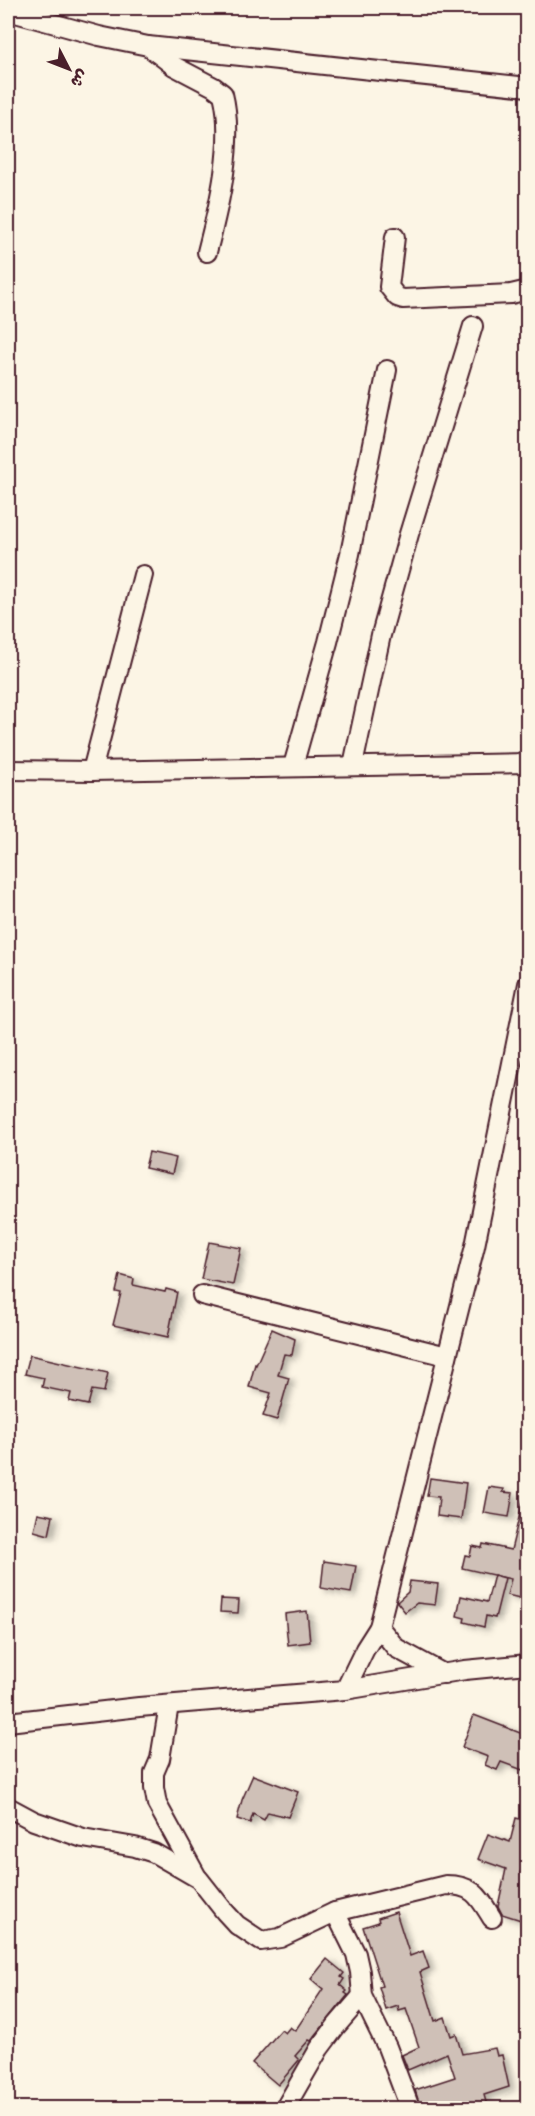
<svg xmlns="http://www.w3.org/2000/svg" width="535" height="2116" viewBox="0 0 535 2116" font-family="Itim,'Playpen Sans Arabic',sans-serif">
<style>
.building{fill:#cfc0b7;stroke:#4a1f2b;stroke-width:1.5;filter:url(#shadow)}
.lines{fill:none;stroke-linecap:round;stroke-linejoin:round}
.minor-casing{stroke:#4a1f2b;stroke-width:22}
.minor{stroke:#fcf5e5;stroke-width:18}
</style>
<defs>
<filter id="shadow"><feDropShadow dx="5" dy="3" stdDeviation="3" flood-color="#0004"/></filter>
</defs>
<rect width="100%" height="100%" fill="#fcf5e5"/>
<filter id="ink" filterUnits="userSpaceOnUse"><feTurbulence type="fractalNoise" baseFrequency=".0167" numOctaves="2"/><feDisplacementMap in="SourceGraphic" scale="12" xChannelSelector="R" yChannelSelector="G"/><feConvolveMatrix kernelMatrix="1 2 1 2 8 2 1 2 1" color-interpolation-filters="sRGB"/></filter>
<g filter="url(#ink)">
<g class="building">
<polygon points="149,1152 176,1158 172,1174 145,1168"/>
<polygon points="209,1242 241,1248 233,1285 201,1279"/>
<polygon points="120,1275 134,1279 133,1285 165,1292 166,1289 177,1292 168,1337 113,1325 121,1293 116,1292"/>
<polygon points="272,1329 295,1339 292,1355 284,1354 278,1375 289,1378 277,1420 263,1416 271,1393 249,1387 255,1364 256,1365"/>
<polygon points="30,1355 108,1373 104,1392 92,1390 88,1405 69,1401 71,1393 42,1387 44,1378 25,1374"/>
<polygon points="430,1478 466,1483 461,1519 437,1516 439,1497 427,1496"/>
<polygon points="489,1487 504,1489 503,1492 513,1493 509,1517 484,1513"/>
<polygon points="523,1501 528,1502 528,1600 507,1595 511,1579 462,1568 465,1555 470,1556 472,1546 482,1548 483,1544 511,1550"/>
<polygon points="38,1513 53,1516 49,1535 34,1531"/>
<polygon points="324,1561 356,1566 351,1593 321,1588"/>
<polygon points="494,1575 505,1578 495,1618 486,1616 484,1627 464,1622 465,1618 457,1616 461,1596 487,1602"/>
<polygon points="410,1581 438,1584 435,1605 417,1603 405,1612 397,1602 408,1592"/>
<polygon points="221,1599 239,1600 238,1613 220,1612"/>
<polygon points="307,1611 310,1642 288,1645 285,1614"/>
<polygon points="474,1715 528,1736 528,1772 501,1762 497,1770 485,1765 488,1757 462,1747"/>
<polygon points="253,1775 298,1792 288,1817 268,1812 264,1820 253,1814 250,1823 237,1819 242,1800"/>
<polygon points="516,1818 528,1821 528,1854 520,1873 528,1875 528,1896 521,1920 502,1914 498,1906 506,1869 478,1859 488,1834 510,1842"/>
<polygon points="396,1912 410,1956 423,1951 429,1968 420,1972 435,2021 445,2017 451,2036 456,2034 462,2054 495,2048 497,2056 502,2055 509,2087 484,2095 488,2109 421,2109 415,2090 455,2077 447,2053 408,2070 402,2055 419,2047 406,2009 399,2011 398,2006 386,2010 379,1987 382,1986 363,1927 379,1922 378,1918"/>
<polygon points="327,1959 344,1973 341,1977 344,1979 340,1985 347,1991 345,1993 348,1995 311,2041 309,2040 295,2056 299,2060 278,2085 252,2063 281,2030 285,2033 290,2027 295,2031 323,1989 311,1979"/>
</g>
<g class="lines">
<defs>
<g id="minor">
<path d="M8,11L99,36L148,46L174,66L214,87L223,94C235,141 219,206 207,252"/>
<polyline points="148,46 528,87"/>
<polyline points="395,237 389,287 397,297 403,299 511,294 528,290"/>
<polyline points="353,765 381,635 409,534 473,326"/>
<polyline points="293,766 328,642 350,554 387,370"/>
<polyline points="8,770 92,771 528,763"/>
<polyline points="92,771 143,575"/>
<polyline points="202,1295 447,1356"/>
<polyline points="379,1627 396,1648 444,1674"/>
<polyline points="345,1690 365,1649 379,1627 475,1246 528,984"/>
<polyline points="169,1705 160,1759 154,1773 154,1788 157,1804 197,1877"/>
<polyline points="8,1722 139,1707 345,1690 465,1670 528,1664"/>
<polyline points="8,1807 34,1821 83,1838 135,1847 154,1853 199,1879 225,1912 237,1925 261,1941 280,1938 335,1912 356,1954 360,1972 362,1996 387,2047 410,2108"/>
<path d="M335,1912L446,1885C474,1885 479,1897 492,1918"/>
<polyline points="285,2108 319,2049 337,2025 362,1996"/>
</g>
</defs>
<use href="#minor" class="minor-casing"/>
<use href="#minor" class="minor"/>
</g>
</g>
<rect width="535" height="2116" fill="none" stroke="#fcf5e5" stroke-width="30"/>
<rect x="15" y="15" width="505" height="2086" fill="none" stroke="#4a1f2b" stroke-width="2" filter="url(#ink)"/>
<g transform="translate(69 69) rotate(132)" stroke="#fcf5e5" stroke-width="4.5" paint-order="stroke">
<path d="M0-4.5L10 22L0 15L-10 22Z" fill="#4a1f2b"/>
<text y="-9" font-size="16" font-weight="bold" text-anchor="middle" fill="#4a1f2b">ش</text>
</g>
</svg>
